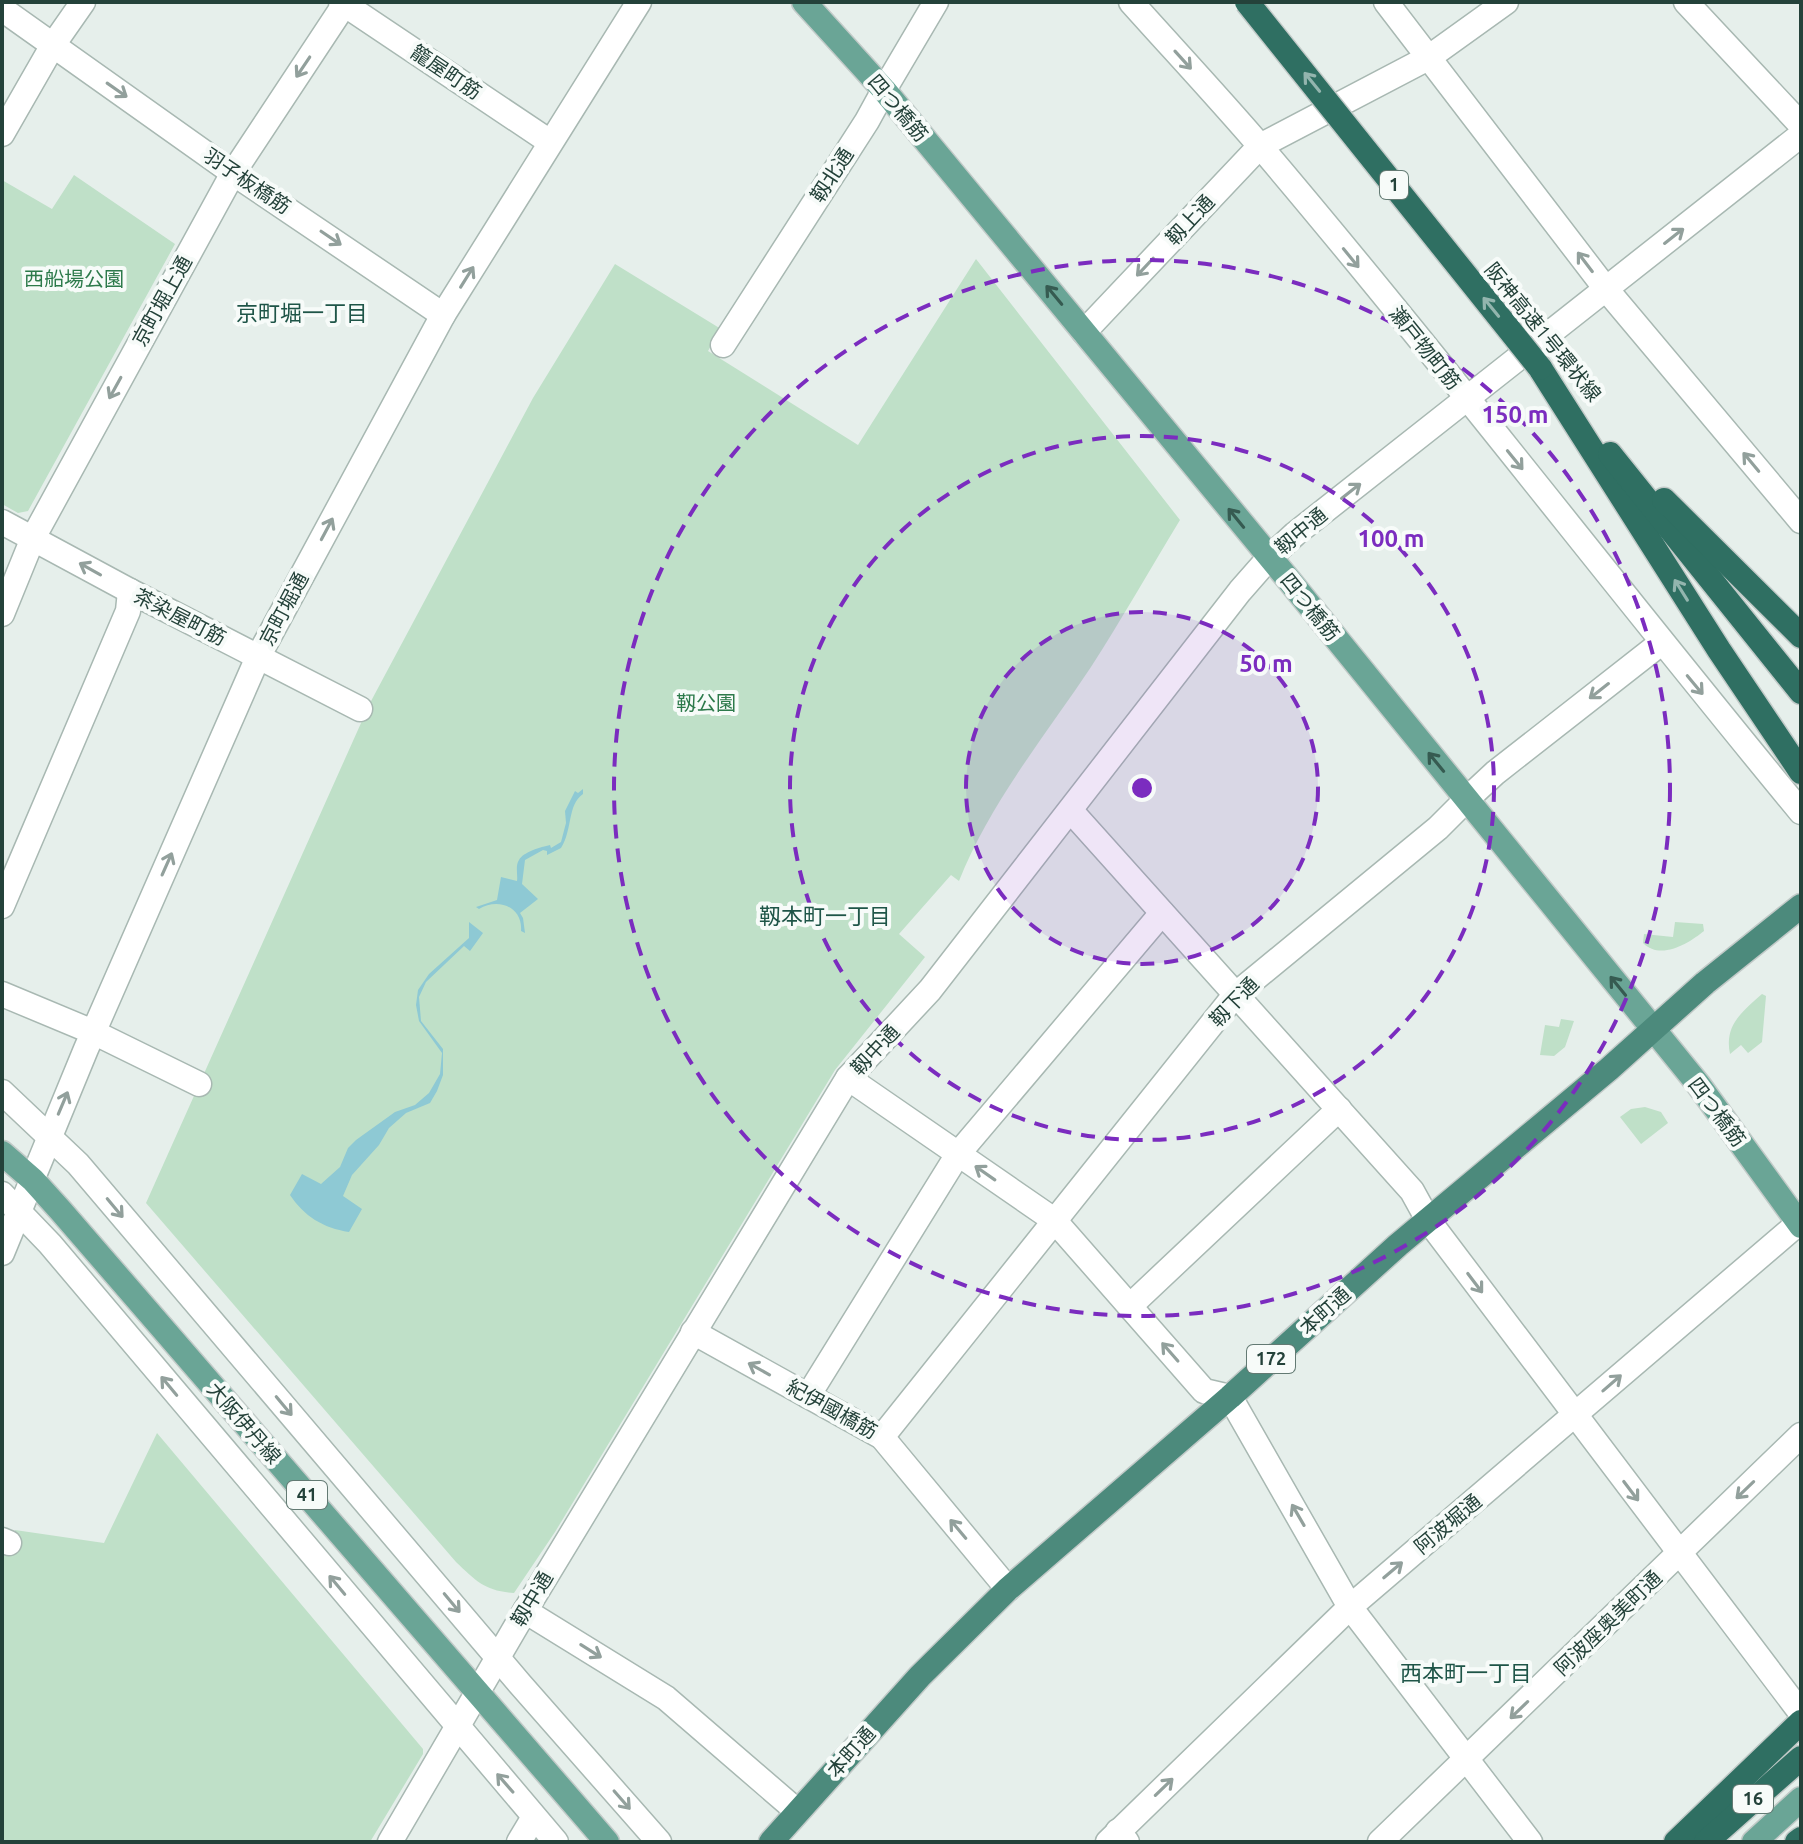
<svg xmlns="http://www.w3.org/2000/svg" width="1803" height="1844" viewBox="0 0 1803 1844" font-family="Ubuntu,'Noto Sans JP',sans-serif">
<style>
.green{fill:#bfe0c8}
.water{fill:#8ec9d4}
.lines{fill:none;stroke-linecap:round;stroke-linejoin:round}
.minor-casing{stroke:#a8b8b2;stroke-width:27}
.tertiary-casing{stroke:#a8b8b2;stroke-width:27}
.primary-casing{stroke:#c2cac8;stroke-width:27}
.trunk-casing{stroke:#c2cac8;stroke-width:27}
.motorway-casing{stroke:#c2cac8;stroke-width:27}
.minor{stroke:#fff;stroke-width:24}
.tertiary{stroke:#fff;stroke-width:24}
.primary{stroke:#6aa596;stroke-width:24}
.trunk{stroke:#4c8a7c;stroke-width:24}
.motorway{stroke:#2f6f62;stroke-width:24}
.motorway-bridge-casing{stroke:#c2cac8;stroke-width:27;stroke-linecap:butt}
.motorway-bridge{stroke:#2f6f62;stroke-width:24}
.oneway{stroke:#92a09c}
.oneway2{stroke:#93b5ae}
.oneway3{stroke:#365b51}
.ring{fill:none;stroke:#7b2cbf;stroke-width:4;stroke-dasharray:14 10}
.labels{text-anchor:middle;stroke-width:8;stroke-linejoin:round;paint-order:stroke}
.shield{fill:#f7fbf9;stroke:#637a73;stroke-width:2}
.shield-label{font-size:18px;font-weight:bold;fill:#24423a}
.street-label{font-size:20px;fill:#24423a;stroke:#f7fbf9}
.park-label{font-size:20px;fill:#2d7a4b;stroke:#f7fbf9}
.neighbourhood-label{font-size:22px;fill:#1f5548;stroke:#f7fbf9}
.centre{fill:#7b2cbf;stroke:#f7fbf9;stroke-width:4}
.ring-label{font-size:24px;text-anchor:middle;font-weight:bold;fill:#7b2cbf;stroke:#f7fbf9;stroke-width:8;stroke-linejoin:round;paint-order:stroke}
</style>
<rect width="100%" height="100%" fill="#e6efeb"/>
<g class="green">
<polygon points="74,175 175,244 28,511 18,513 2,504 2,180 52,209"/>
<path d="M976,259L1180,520C1150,569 1122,619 1091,667C1045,736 990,803 959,881L951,875L899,934L925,957L835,1070L555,1532L514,1593C485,1591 476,1581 456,1562L146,1203L370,703L533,398L615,264L721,329L708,351L858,445Z"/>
<path d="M1675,922L1703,924L1704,931C1689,943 1661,961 1643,943L1644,934L1673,937Z"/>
<path d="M1762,994L1766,996L1762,1042L1748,1053L1741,1045L1730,1054C1724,1025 1742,1012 1762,994Z"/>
<polygon points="1561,1019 1574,1021 1565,1047 1554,1056 1540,1055 1545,1025 1559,1027"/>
<polygon points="1645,1107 1661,1112 1668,1123 1641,1144 1620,1117 1631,1109"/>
<polygon points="157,1433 423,1749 423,1754 370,1842 2,1842 2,1557 15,1530 104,1543"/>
</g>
<g class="water">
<path d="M583,789V794C567,805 573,829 561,848L547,855V851L543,850L525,860L522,884L538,899L520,913L523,918L525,933L521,931C523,907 498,897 479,909L476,907L497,900L501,877L517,881C518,875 515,866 519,860C523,852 541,847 550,845L551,848L561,842L566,823L565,811L575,791L578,793Z"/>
<path d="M469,922L483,933L470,951L464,946L426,982L419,997L421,1021L443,1049V1075L437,1091L430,1103L406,1113L389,1128L379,1145L352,1175L343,1196L362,1209L349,1232C323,1228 304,1216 290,1195L302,1174L321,1184L340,1167L348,1148L356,1140L395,1112L415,1105L429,1093L440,1074L442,1053L419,1021L416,1005L418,990L429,974L469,938Z"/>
</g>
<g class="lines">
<defs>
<g id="minor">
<polyline points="341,2 550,142"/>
<path d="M1131,2C1174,50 1218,97 1260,146C1445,364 1619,592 1801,812"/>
<polyline points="1386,2 1606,289 1801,521"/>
<polyline points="1686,2 1801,125"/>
<polyline points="2,9 233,173 443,315"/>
<polyline points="2,134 53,45 83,2"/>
<polyline points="1084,332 1260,146 1428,58 1506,2"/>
<polyline points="723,345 867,121 884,90"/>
<polyline points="2,522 130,591 360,709"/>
<polyline points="1269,558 1295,534 1801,135"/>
<polyline points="2,614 33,538 233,173 346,2"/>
<polyline points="1466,800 1495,773 1661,643"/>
<polyline points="2,906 128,611 130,591"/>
<polyline points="2,994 93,1032 199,1084"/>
<polyline points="848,1078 1054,1220 1204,1391 1230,1397 1350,1607 1530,1842"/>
<polyline points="2,1092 78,1164 520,1684 659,1842"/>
<polyline points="2,1194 50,1244 556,1842"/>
<polyline points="1428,1220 1801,1713"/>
<polyline points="2,1253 86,1049 258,657 443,315 639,2"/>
<polyline points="693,1332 882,1437 1008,1589"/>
<polyline points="2,1540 9,1543"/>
<polyline points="525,1611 666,1698 797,1811"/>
<polyline points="519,1842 534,1817"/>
<polyline points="1108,1842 1350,1607 1801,1221"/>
<polyline points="1380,1842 1801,1435"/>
</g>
<g id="tertiary">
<polyline points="884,90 936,2"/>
<polyline points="1071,811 1412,1191 1428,1220"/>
<polyline points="1130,1306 1339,1109"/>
<polyline points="808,1396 958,1154 1162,913"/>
<polyline points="882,1437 1235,995 1438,828 1466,800"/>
<polyline points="1118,1831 1127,1842"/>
<polyline points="390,1842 525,1611 848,1078 930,990 1240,591 1269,558"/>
</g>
<g id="primary">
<polyline points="804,2 884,90 1288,579 1698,1084 1801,1226"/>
<polyline points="2,1153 33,1180 61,1211 607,1842"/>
<polyline points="1754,1842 1801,1799"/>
</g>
<polyline id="trunk" points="771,1842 920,1676 1008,1589 1230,1397 1398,1245 1609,1069 1705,983 1801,906"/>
<g id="motorway">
<polyline points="1540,368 1719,650 1801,772"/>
<polyline points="1610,454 1801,692"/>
<polyline points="1664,500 1801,636"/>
<polyline points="1676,1842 1801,1722"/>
<polyline points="1706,1842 1801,1758"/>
<polyline points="1797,1842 1801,1839"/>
</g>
</defs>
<use href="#minor" class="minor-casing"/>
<use href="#tertiary" class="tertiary-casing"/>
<use href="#primary" class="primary-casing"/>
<use href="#trunk" class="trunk-casing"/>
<use href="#motorway" class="motorway-casing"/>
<use href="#minor" class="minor"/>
<use href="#tertiary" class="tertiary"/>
<use href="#primary" class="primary"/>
<use href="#trunk" class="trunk"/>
<use href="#motorway" class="motorway"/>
<defs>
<polyline id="motorway-bridge" points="1247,2 1540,368"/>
</defs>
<use href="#motorway-bridge" class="motorway-bridge-casing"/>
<use href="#motorway-bridge" class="motorway-bridge"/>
</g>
<defs><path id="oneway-shaft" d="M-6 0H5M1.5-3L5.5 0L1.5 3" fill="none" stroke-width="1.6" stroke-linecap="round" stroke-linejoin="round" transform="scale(2)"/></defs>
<g class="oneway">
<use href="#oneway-shaft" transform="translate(1183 60) rotate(48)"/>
<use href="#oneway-shaft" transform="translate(303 67) rotate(124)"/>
<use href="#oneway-shaft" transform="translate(117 90) rotate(35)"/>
<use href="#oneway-shaft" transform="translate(1674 236) rotate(-38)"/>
<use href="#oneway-shaft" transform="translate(331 238) rotate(34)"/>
<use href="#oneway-shaft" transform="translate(1351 258) rotate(51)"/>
<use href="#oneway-shaft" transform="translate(1585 262) rotate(-127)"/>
<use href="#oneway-shaft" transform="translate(1145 267) rotate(133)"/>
<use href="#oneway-shaft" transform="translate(467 277) rotate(-58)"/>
<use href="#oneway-shaft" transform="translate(115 388) rotate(119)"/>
<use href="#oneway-shaft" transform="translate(1515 460) rotate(51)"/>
<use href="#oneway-shaft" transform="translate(1751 462) rotate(-130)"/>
<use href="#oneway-shaft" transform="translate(1351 491) rotate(-38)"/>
<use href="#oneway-shaft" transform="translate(327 529) rotate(-62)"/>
<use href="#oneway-shaft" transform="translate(90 569) rotate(-151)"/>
<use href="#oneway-shaft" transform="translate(1695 685) rotate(50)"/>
<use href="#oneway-shaft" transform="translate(1599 691) rotate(142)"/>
<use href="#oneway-shaft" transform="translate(167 864) rotate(-66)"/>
<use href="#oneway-shaft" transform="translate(63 1103) rotate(-67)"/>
<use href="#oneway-shaft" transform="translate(985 1173) rotate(-145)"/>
<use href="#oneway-shaft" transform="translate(115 1208) rotate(50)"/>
<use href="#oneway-shaft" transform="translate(1475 1283) rotate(53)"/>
<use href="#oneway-shaft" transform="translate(1170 1352) rotate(-131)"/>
<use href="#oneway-shaft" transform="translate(759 1369) rotate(-151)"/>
<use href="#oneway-shaft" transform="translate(1612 1383) rotate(-41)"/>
<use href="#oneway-shaft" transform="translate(169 1386) rotate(-130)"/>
<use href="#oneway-shaft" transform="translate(284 1406) rotate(50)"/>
<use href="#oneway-shaft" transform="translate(1745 1490) rotate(136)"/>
<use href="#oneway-shaft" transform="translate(1631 1491) rotate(53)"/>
<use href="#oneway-shaft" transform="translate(1298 1515) rotate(-120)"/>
<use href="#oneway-shaft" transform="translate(958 1529) rotate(-130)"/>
<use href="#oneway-shaft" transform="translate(1393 1570) rotate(-40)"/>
<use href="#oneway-shaft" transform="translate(337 1585) rotate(-130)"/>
<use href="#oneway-shaft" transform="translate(452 1603) rotate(50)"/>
<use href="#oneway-shaft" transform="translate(591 1651) rotate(32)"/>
<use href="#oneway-shaft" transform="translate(1519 1710) rotate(136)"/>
<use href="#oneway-shaft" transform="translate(505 1783) rotate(-131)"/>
<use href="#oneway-shaft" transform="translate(1164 1787) rotate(-44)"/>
<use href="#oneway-shaft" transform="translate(622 1800) rotate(49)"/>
</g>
<g class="oneway2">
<use href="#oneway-shaft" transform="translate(1312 82) rotate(-129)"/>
<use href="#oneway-shaft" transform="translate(1491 307) rotate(-129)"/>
<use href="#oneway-shaft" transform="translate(1681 590) rotate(-122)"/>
</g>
<g class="oneway3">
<use href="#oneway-shaft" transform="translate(1054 295) rotate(-130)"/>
<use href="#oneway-shaft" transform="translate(1236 518) rotate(-129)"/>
<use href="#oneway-shaft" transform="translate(1436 762) rotate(-129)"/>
<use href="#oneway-shaft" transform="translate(1618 986) rotate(-129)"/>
</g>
<circle cx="1142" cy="788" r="176" fill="#7b2cbf" fill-opacity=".12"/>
<g class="ring">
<circle cx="1142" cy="788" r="176"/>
<circle cx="1142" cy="788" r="352"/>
<circle cx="1142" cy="788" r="528"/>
</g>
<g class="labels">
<g class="shield">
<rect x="1380" y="171" width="28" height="28" rx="6"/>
<rect x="1247" y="1345" width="48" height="28" rx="6"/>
<rect x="287" y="1481" width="40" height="28" rx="6"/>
<rect x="1733" y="1785" width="40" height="28" rx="6"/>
</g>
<g class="shield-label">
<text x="1394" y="191">1</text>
<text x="1271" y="1365">172</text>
<text x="307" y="1501">41</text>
<text x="1753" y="1805">16</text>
</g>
<g class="street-label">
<text transform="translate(446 72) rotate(34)" y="7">籠屋町筋</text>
<text transform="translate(898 108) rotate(50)" y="7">四つ橋筋</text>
<text transform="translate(832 175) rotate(-57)" y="7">靱北通</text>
<text transform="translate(247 181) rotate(34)" y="7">羽子板橋筋</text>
<text transform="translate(1190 220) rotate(-47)" y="7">靱上通</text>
<text transform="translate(162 301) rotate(-61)" y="7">京町堀上通</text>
<text transform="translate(1543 332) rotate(51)" y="7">阪神高速1号環状線</text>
<text transform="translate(1425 348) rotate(51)" y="7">瀬戸物町筋</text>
<text transform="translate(1301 531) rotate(-40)" y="7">靱中通</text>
<text transform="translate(1310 607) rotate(51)" y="7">四つ橋筋</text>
<text transform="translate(284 609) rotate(-62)" y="7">京町堀通</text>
<text transform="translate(180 617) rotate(27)" y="7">茶染屋町筋</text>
<text transform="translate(1234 1002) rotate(-46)" y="7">靱下通</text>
<text transform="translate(875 1050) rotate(-47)" y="7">靱中通</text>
<text transform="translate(1717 1112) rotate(53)" y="7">四つ橋筋</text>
<text transform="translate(1325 1311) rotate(-42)" y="7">本町通</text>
<text transform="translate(832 1409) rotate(29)" y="7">紀伊國橋筋</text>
<text transform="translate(244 1423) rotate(49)" y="7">大阪伊丹線</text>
<text transform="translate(1448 1524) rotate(-40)" y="7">阿波堀通</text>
<text transform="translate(532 1599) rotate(-59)" y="7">靱中通</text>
<text transform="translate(1608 1623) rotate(-44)" y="7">阿波座奥美町通</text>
<text transform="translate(851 1752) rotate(-48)" y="7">本町通</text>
</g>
<g class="park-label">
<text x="74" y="286">西船場公園</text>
<text x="706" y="710">靱公園</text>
</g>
<g class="neighbourhood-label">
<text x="302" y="321">京町堀一丁目</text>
<text x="825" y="924">靱本町一丁目</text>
<text x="1466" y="1681">西本町一丁目</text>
</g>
</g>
<circle cx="1142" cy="788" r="12" class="centre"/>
<g class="ring-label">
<text x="1515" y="423">150 m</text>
<text x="1391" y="547">100 m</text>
<text x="1266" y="672">50 m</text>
</g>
<rect width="1803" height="1844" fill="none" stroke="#24423a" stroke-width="8"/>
</svg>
